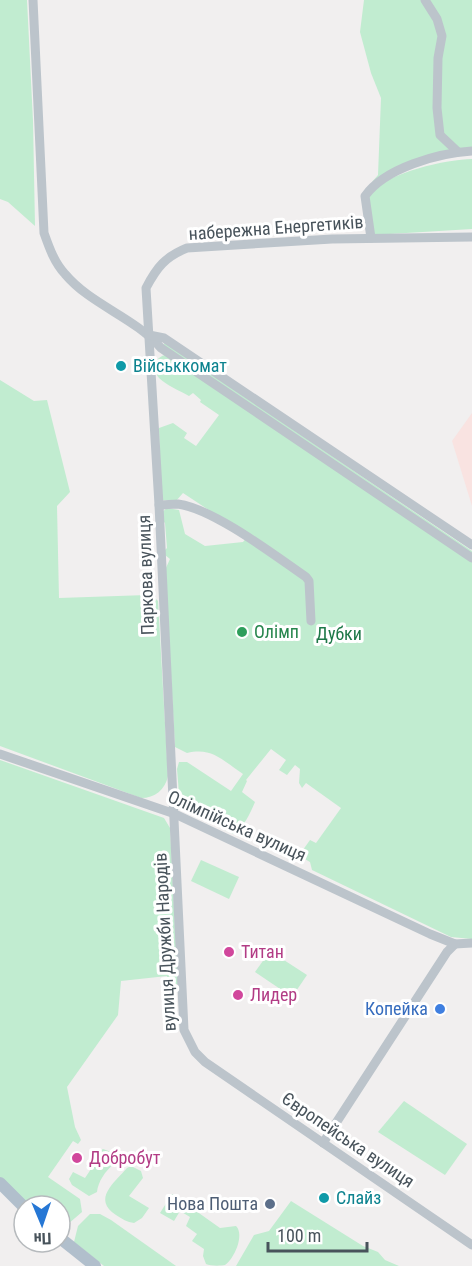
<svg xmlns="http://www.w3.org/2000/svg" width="472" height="1266" viewBox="0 0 472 1266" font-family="'Roboto Condensed',sans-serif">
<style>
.medical{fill:#f9e3e1}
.green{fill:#c1ecd0}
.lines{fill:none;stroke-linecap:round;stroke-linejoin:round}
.minor{stroke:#bcc4cb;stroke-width:9}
.major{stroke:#b1bfcc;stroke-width:12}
.culture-dot{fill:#0f9aa8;stroke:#fff;stroke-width:2}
.leisure-dot{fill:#2e9e5b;stroke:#fff;stroke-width:2}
.hotel-dot{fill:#d1479c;stroke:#fff;stroke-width:2}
.shop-dot{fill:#3f7fe0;stroke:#fff;stroke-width:2}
.service-dot{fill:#5c6f8a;stroke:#fff;stroke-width:2}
.labels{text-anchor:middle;stroke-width:6;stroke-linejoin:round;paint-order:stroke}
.street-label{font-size:18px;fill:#48535b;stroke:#fff}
.culture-label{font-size:18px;fill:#0d838f;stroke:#fff;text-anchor:start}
.leisure-label{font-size:18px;fill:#27864d;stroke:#fff;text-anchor:start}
.park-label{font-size:18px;fill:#1e7848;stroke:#fff}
.hotel-label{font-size:18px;fill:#b23c85;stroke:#fff;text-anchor:start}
.shop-label{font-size:18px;fill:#366cbe;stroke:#fff;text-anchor:end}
.service-label{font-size:18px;fill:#4e5e75;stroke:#fff;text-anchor:end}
</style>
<rect width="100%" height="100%" fill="#f1efef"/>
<polygon class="medical" points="472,413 472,506 452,441"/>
<g class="green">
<polygon points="0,0 27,0 33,121 35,226 8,202 0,199"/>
<polygon points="364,0 472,0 472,151 453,153 372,182 378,175 381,98 371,73 360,32"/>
<path d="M472,159V229L373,235C371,224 364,204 371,193C386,173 448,159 472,159Z"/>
<polygon points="165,343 472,551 472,554 163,345"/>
<path d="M165,355L472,562V939L451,937L312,870L310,862L301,857L300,854L310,840L316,843L341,808L306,783L302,788L299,783L300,769L295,765L287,775L279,770L286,760L271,749L246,780L247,781L242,792L255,802C250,814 244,827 233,834L180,806L177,769L179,762H187L231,791L243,774C222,760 212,747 187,753L175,747L165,570L170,559L165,555L164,551L167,548L165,523L161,519V513L167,508L179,510L185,534L205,546L243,542L248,536L183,493L176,501L161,500L159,428L173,423L187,433L184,438L196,446L219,415L200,402L201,400L193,393L189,396C180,391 166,385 159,378C151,369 154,358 165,355Z"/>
<path d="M0,380L34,401L47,400L70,492L57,506L59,598L147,595V570L152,574L153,596L158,601L168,776C165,790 155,798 141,798L0,746Z"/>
<polygon points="0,760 164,818 170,828 178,984 168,985 167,976 121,981 118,1015 67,1087 75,1127 81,1140 78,1144 73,1141 48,1177 80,1199 82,1212 68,1224 60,1224 60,1206 29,1206 0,1178"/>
<polygon points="201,860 239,877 229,899 191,881"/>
<polygon points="270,951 307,975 292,997 255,972"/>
<polygon points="404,1101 467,1144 445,1175 378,1132"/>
<path d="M103,1149L114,1153L120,1159L119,1167L114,1164C105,1171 98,1182 97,1192L89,1196L72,1185L69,1179L73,1172L85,1178L91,1169L86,1166L95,1154Z"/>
<path d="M131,1166L141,1171L143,1178L129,1196L149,1208L142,1218L134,1223C127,1222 122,1219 116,1215C92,1199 114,1183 127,1168Z"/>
<path d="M172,1194L220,1228L236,1226C245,1235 234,1259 225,1265C220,1266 210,1266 206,1264L203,1256L204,1249L192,1241L197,1234L186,1226L190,1217L180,1211L174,1221L160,1213Z"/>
<polygon points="291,1201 363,1246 378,1252 385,1260 399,1266 236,1266 254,1235 269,1231"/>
<polygon points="90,1214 100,1214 111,1220 176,1266 104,1266 74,1242 78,1226"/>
</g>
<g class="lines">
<g class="minor">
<path d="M33,0L44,233C49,247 54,262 65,274C91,305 134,317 161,348L472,558"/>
<polyline points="425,0 437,19 442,36 438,58 437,108 440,135 458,152"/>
<path d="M472,237L332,239L187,248C165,257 157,267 146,288L159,505L184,1030L195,1052L205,1062L472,1245"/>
<path d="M371,238L365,196C385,168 438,153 472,151"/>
<polyline points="149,335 164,338 472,545"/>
<path d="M159,505C165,505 172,504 178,504C214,509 274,555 306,577L309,581L311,621"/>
<polyline points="0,754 175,814 430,934 455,944 472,943"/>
<polyline points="323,1143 447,952 455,944"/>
</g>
<g class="major">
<polyline points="0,1183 24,1207"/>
<polyline points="60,1238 95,1266"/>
</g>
</g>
<g class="culture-dot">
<circle cx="121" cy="366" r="6"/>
<circle cx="324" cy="1198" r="6"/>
</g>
<circle class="leisure-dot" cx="242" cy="632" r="6"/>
<g class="hotel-dot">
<circle cx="229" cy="952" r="6"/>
<circle cx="238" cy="995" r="6"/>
<circle cx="77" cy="1158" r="6"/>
</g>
<circle class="shop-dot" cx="440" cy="1009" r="6"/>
<circle class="service-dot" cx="270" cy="1204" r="6"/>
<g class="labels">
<g class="street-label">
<text transform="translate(276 228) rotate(-4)" y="6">набережна Енергетиків</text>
<text transform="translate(146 575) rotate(-92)" y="6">Паркова вулиця</text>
<text transform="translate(237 826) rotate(24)" y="6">Олімпійська вулиця</text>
<text transform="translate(165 942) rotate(-93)" y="6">вулиця Дружби Народів</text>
<text transform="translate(348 1140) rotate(34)" y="6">Європейська вулиця</text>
</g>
<g class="culture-label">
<text x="133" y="372">Військкомат</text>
<text x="336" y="1204">Слайз</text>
</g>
<g class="leisure-label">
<text x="254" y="638">Олімп</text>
</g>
<g class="park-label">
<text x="339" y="640">Дубки</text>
</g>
<g class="hotel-label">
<text x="241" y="958">Титан</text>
<text x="250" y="1001">Лидер</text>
<text x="89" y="1164">Добробут</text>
</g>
<g class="shop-label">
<text x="428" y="1015">Копейка</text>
</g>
<g class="service-label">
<text x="258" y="1210">Нова Пошта</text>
</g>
</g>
<g transform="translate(42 1224) rotate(178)"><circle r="28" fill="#ffffff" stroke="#b6babd" stroke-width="1.5"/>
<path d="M0-4.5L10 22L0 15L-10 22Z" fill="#2677d5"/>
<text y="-9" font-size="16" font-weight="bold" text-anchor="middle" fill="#48535b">Пн</text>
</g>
<path d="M268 1242v9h99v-9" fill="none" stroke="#48535b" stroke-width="3"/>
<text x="277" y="1242" font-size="18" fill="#48535b" stroke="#ffffff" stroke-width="4.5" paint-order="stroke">100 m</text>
</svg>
